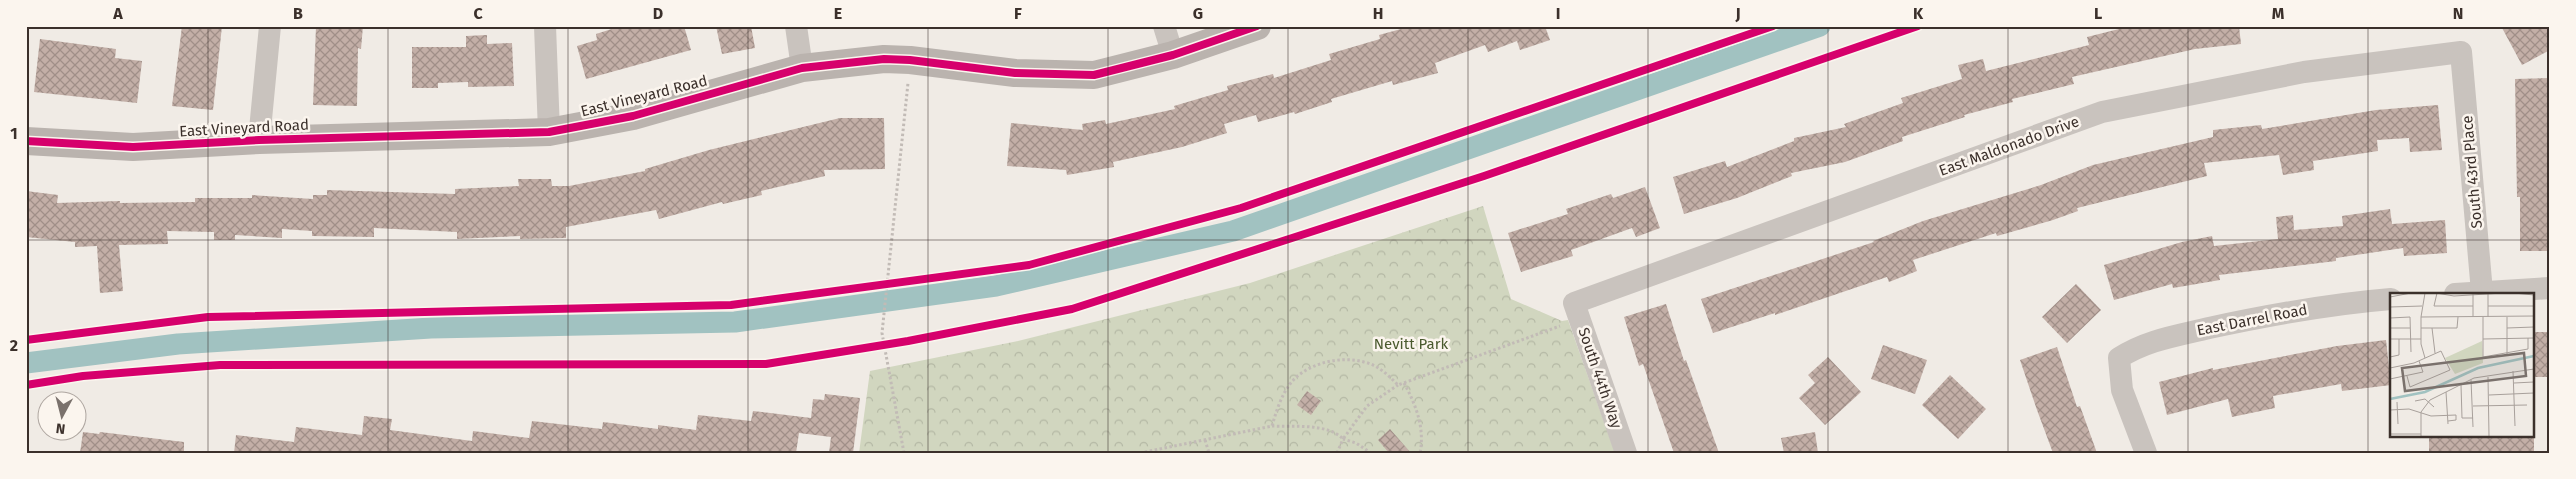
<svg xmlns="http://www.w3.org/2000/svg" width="2576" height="479" viewBox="0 0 2576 479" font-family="'Fira Sans',sans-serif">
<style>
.forest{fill:url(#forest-crowns)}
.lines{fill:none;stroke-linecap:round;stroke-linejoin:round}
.canal{stroke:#a1c2c1;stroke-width:21}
.building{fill:url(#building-cross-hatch)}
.path{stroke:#c2bbb6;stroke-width:3;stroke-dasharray:2.5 2.5;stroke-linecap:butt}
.street{stroke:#c9c3be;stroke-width:22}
.secondary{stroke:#bab3ae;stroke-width:28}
.cycleway-casing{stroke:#fbf5ee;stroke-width:11}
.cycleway{stroke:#d6006c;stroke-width:8}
.grid{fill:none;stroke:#3b302b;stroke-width:1;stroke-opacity:0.55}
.labels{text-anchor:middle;stroke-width:5;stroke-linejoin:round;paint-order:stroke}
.street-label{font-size:15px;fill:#3b302b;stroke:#fbf5ee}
.park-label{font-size:15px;fill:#4a5a2e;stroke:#fbf5ee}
.inset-river{fill:none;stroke:#a1c2c1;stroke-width:2.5}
.inset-road{fill:none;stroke:#a8a09b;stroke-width:1}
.view{fill:#7a716c;fill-opacity:0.15;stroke:#7a716c;stroke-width:2.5}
.inset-edge{fill:none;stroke:#3b302b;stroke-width:2.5}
.neatline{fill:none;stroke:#3b302b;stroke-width:2}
.grid-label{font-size:16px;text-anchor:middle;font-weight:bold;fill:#3b302b}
</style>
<defs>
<pattern id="forest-crowns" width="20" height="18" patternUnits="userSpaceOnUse" patternTransform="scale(1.25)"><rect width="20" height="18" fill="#d1d6bf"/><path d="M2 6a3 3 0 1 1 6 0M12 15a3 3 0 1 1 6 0" fill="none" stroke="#b4b8a4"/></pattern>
<pattern id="building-cross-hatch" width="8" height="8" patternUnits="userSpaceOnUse" patternTransform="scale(1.25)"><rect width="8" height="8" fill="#c3afa7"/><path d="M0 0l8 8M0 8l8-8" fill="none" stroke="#a08f88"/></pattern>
</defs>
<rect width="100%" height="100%" fill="#f0ebe5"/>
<polygon class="forest" points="1483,206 1511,299 1562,321 1568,320 1615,453 859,453 870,371 1018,341 1250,283"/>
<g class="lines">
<polyline class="canal" points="26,363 178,344 431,328 735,322 996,286 1233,231 1820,26"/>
</g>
<g class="building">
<polygon points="182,26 222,26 213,110 172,106"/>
<polygon points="316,26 363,26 361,49 358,48 357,106 313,105"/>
<polygon points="621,26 684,26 691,50 586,79 577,46 597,40 596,34"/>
<polygon points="716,26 751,26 755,48 722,54"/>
<polygon points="1412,26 1551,27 1546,29 1550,40 1520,50 1517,41 1488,52 1485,45 1435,63 1438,73 1393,85 1392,81 1331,99 1332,102 1295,114 1294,112 1258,122 1256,115 1224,124 1227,133 1182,147 1113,162 1114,167 1067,175 1066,170 1007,166 1011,123 1083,130 1082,124 1105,120 1106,124 1175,109 1174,106 1228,90 1227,86 1273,74 1274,78 1331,60 1329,54 1380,39 1379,35"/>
<polygon points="2131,26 2239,26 2241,44 2195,49 2072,77 2074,84 2012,99 2013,102 1964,115 1965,117 1902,137 1903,141 1845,162 1791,173 1792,176 1737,198 1684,214 1673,177 1725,161 1727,167 1794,141 1794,138 1846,127 1844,124 1903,103 1901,98 1962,79 1958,65 1983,59 1986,71 2089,45 2087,37"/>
<polygon points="2501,26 2550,26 2550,50 2522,65"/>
<polygon points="487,35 487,44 512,43 514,86 468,87 468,82 438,83 438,88 412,88 412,47 466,47 466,36"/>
<polygon points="40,39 116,49 115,58 142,61 137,103 34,92"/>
<polygon points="2550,78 2550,251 2520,251 2520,197 2517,197 2515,79"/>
<polygon points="2438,105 2442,150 2410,152 2409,138 2377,140 2378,151 2313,161 2314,170 2283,175 2279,155 2204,163 2207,176 2077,208 2078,211 2053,220 1997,236 1996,233 1913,260 1917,271 1889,282 1887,277 1775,315 1775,313 1713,333 1701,299 1874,242 1873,241 1923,221 2041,185 2093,165 2213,137 2213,130 2261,125 2262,129 2376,110"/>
<polygon points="840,118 884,118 885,169 824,170 825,176 761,191 762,195 723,204 722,202 659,219 656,210 566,227 566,238 520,239 520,236 457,239 457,232 374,228 374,237 312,236 312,231 282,229 282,238 235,235 235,240 214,240 214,232 167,231 168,244 119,245 123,291 100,293 97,246 75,247 75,242 26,237 26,191 58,195 57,203 120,201 120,203 195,202 195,198 252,198 252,195 313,199 313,195 327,195 327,190 455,194 455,189 519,186 518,179 551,179 552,186 569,186 645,171 645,169 709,150"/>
<polygon points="1645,187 1660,228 1636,237 1632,228 1571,250 1573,256 1521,272 1508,233 1568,214 1566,209 1611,194 1613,198"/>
<polygon points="2390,209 2392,224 2445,220 2447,253 2404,256 2403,248 2336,258 2336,261 2219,275 2220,280 2173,288 2172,284 2114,300 2104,265 2182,242 2212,236 2214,246 2278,239 2276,217 2293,215 2294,230 2343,226 2342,216"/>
<polygon points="2076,284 2101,310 2067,343 2042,317"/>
<polygon points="1666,304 1684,361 1686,360 1719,453 1674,453 1643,364 1639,366 1624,317"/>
<rect x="2532" y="332" width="18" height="45"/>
<polygon points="2386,340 2391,385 2342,391 2341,384 2273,396 2275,408 2232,417 2228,399 2167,415 2159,382 2213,368 2213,370 2337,346"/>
<polygon points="1883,345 1927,360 1915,394 1871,379"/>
<polygon points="2057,347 2077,407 2080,406 2097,453 2053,453 2037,410 2020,360"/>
<polygon points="1828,357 1861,392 1825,425 1799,398 1815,383 1808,375"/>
<polygon points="1950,375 1986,409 1958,439 1922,405"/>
<polygon points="1307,391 1321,401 1311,415 1297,405"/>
<polygon points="825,394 860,398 853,453 829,453 831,437 799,433 796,453 234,453 236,435 294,442 296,427 362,435 364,416 392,419 390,430 472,441 473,431 529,438 532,421 602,429 603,422 658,429 658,425 696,430 698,415 751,421 753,411 811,418 813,399 824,400"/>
<polygon points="1390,429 1411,453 1389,453 1378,440"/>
<polygon points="83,432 99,434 100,432 184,442 184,453 80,453"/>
<polygon points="1815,432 1818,453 1784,453 1781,438"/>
<polygon points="2534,435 2534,453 2429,453 2429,436"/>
</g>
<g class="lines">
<g class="path">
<path d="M1404,383C1416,405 1425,428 1420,453"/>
<path d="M1272,426C1293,427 1328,423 1343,439L1367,406L1398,385"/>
<polyline points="1205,440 1209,453"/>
<polyline points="904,453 882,333 908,83"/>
<path d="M1140,453L1272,426C1276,412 1281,396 1290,384C1305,364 1339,355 1364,362C1378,365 1388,375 1398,385L1560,326"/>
<polyline points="1337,453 1343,439 1356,443 1371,453"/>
</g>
<g class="street">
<polyline points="545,26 549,132"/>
<polyline points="796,26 802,68"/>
<polyline points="1164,26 1173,55"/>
<polyline points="259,140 270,26"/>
<polyline points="2455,294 2550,288"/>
<polyline points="1626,453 1574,303 2102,112 2304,72 2461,52 2482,292"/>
<path d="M2146,453L2122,390L2119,358C2147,340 2176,336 2209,328C2269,315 2329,304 2391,299"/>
</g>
<polyline class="secondary" points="26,141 133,147 259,140 549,132 633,116 802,68 884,59 910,60 1015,73 1094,75 1173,55 1257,26"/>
<defs>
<g id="cycleway">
<polyline points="26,141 133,147 259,140 549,132 633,116 802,68 884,59 910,60 1015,73 1094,75 1173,55 1257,26"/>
<polyline points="26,340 208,317 731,305 1029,265 1241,208 1773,26"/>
<polyline points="26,385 83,376 220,365 766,364 908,341 1072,309 1484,176 1918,26"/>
</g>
</defs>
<use href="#cycleway" class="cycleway-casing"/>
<use href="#cycleway" class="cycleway"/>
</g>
<path class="grid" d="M208,26V453M388,26V453M568,26V453M748,26V453M928,26V453M1108,26V453M1288,26V453M1468,26V453M1648,26V453M1828,26V453M2008,26V453M2188,26V453M2368,26V453M26,240H2550"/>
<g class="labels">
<g class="street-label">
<text transform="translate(644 96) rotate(-14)" y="5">East Vineyard Road</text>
<text transform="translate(244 128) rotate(-3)" y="5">East Vineyard Road</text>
<text transform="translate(2009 146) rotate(-20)" y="5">East Maldonado Drive</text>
<text transform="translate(2472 172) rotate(-95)" y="5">South 43rd Place</text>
<text transform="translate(2252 320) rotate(-11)" y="5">East Darrel Road</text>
<text transform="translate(1600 378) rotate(71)" y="5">South 44th Way</text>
</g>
<g class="park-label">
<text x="1411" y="349">Nevitt Park</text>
</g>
</g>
<g transform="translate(2390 293)">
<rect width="144" height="144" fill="#f0ebe5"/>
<path d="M92,48L93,70L65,81L55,65Z" fill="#d1d6bf"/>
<path class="inset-river" d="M0,106L35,99L88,75L144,63"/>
<path class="inset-road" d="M35,0L31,24V51L35,65M46,0L64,3L113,0M47,0L44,13H83M83,0V24M98,0V24M124,0L144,2M0,4L21,0M98,13H144M0,14L32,13M31,24L144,23M93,24V64L138,56V45M117,24V61M0,25L20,24L21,59M0,35H20M31,35H67L68,24M42,35L45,60M117,35L144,34M0,46H31M93,46L144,45M0,64L9,62V46M0,75L24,70L51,58L60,77L20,94L17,83M123,78L125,133M98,84L99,143M0,86L33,79L29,68M81,87L83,134M124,90L144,89M71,92L72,125H83M56,99L58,131M99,102L144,100M25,108L35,106L44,114M7,109L8,131M83,113L137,112M0,117L19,116L41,123L66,122V127L58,128M0,141H31M31,143V119L40,107L84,85L144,76"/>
<path class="view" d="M134,60L136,83L15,98L12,75Z"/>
<rect width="144" height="144" class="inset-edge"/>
</g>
<rect width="2576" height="479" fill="none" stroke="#fbf5ee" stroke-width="55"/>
<g transform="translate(62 416) rotate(187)"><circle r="24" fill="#fbf5ee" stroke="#aea6a0"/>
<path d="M0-4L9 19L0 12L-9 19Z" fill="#7a716c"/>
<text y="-8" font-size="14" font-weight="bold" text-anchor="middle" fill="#3b302b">N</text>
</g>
<rect x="28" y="28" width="2520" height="424" class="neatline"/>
<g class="grid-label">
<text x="118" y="19">A</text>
<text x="298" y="19">B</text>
<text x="478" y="19">C</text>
<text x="658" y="19">D</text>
<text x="838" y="19">E</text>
<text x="1018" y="19">F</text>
<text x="1198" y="19">G</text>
<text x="1378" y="19">H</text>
<text x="1558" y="19">I</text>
<text x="1738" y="19">J</text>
<text x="1918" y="19">K</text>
<text x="2098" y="19">L</text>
<text x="2278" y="19">M</text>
<text x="2458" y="19">N</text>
<text x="14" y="139">1</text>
<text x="14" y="351">2</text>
</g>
</svg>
